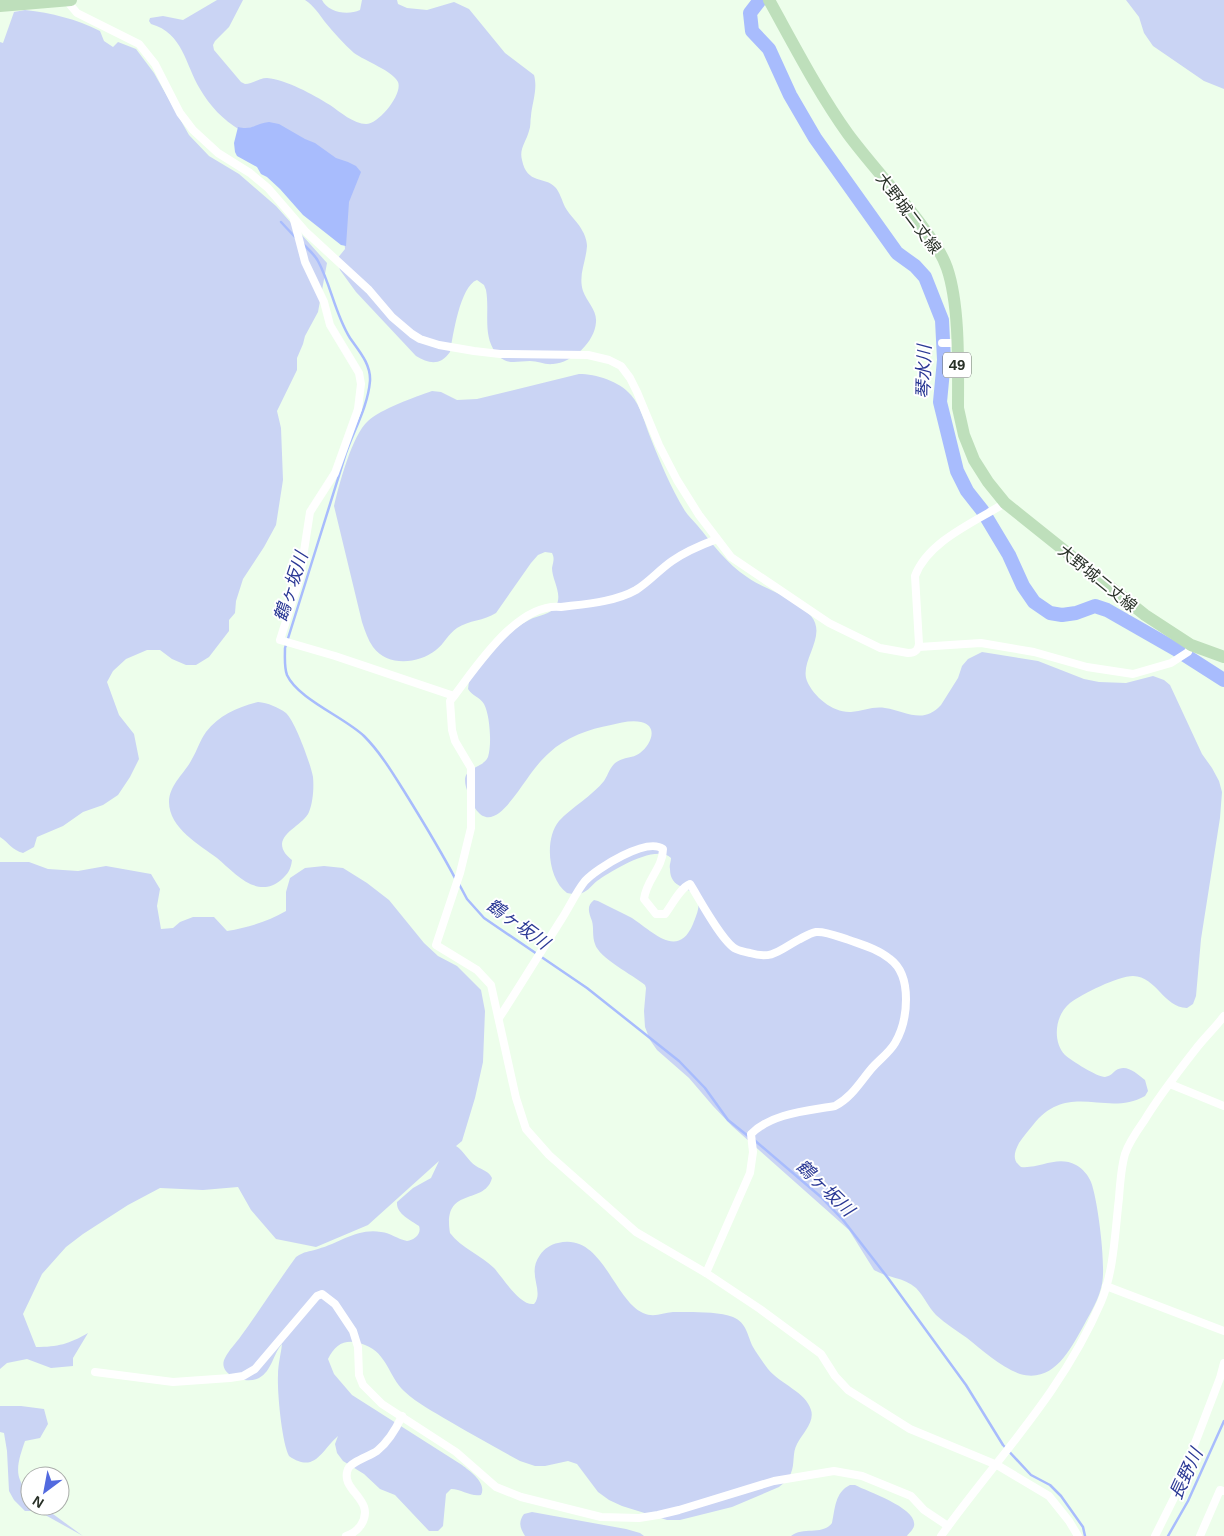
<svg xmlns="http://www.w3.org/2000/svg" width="1224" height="1536" viewBox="0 0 1224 1536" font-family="Arial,'Noto Sans JP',sans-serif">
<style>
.green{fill:#cad4f4}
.water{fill:#a8bcfd}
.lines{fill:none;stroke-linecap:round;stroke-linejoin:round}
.stream{stroke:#a8bcfd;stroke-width:2.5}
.river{stroke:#a8bcfd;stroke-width:14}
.street{stroke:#fff;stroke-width:8}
.primary{stroke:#bedfbb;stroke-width:12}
.labels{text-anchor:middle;stroke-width:4;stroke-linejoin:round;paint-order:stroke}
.shield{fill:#fff;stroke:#686e68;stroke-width:1}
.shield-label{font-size:15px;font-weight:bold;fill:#283027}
.street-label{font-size:16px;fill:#283027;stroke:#fff}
.water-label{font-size:18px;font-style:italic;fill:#2b3995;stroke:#fff}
</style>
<rect width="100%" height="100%" fill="#edfeeb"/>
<g class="green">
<path d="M217,0H243L229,27L215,41L213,45L214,50L241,82L245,84C253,84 259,78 267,78C287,80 312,94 330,105C340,112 354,124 366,124C379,124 403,94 398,82C393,71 365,61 354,53C344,44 334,33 325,22C319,14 314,6 305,0H322C328,12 347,16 360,10L362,0H397L398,4L407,8L427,10L454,2L469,9L505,53L534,75C538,89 532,103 531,116C530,121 531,126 529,131C526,142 519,149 522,160C527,185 545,176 555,187C560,192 562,201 565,207C570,216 579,223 583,232C585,235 587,242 587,246C586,262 578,275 583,291C587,302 597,310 596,322C595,342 572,363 553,364C545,365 538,361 530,361C516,361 506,366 496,353C482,335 490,311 486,290L484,285L477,280C460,286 453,336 450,352C440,366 429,364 416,356L356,292L340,270L337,259L345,249L344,237L261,125L240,130C223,120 210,106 200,89C185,64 183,33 151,24L149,21L150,18L163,16L183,20Z"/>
<polygon points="1126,0 1224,0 1224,89 1204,81 1153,46 1144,33 1139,17"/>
<path d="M25,10C52,13 76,19 100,31L104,41L113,47L118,42L136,49L154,73L189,135L209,156L239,174L276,206L327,263L318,312L305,336L303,344L297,358V370L277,411L281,428L283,480L276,525L264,547L243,579L236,601L235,613L229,620V631L209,657L196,665H186L172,659L160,650H147L126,659L113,671L107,682L119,715L134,734L139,759L130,777L118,795L103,805L83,812L63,826L37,837L34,847L23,853C12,850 9,843 0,837V42L3,43L14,12Z"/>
<path d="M579,374C596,374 619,381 631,395C641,406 645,425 651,439C661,464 671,488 685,511C688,516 693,520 697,525C712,543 727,564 747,577C767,591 794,596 811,616C828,636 799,661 807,681C814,697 833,713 851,712C863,711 873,706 885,708C906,711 923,725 941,705L958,678L962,666L968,659L982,652L1038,661L1084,679L1099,682L1126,683L1153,676L1164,680L1170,685L1202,754L1212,768L1219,781L1222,792L1220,818L1201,939L1196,996L1193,1004L1187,1008C1163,1007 1157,977 1133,976C1118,976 1082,994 1070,1003C1055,1015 1052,1041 1065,1055C1072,1061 1097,1077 1105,1077C1110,1076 1112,1074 1115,1071C1126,1063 1136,1073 1145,1080L1148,1091L1145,1096C1106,1118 1069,1080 1033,1125C1028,1131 1023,1137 1019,1143C1014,1153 1012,1160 1021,1167C1040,1169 1057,1155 1076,1165C1083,1169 1088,1175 1091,1182C1098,1200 1106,1266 1102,1284C1099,1299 1091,1312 1084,1325C1071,1348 1054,1384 1020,1374C1002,1368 982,1350 967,1338C957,1331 946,1324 936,1315C928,1307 924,1296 916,1288C904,1277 887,1278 874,1270L849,1230L732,1126L713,1106L689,1078L657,1050L650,1040L645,1027L644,1011L646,988L645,985C633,975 599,958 595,944C592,936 594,928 592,921C589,913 586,906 594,900L598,901C609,907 621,912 632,918C652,931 678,960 693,924C696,916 701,906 697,898C690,885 670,890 670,869C669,865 671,862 671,858C656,843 611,871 597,881C592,885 588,891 582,893C577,895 572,894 567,893C548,879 544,839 559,821C571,808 593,795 604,781C610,772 610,763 623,759C629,757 635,757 640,753C651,745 659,726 641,722C631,720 620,723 611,725C589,729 566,737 549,753C541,760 533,770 527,779C508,805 484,846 466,787C460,766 482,770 488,757C492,745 490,715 484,704C480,697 472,696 468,689L469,681C487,659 503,633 529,620C538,615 551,615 556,606C563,594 552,580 552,568C553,562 555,559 552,553L545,552L538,555L531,563L496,613C484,621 469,620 457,628C448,634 444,644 436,650C418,664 388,667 373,647C368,640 365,631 362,622L334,506C339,485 352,435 368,421C381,409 415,397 432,391L441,392L457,400L477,399Z"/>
<path d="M258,702C268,703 278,707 286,713C295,721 311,765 313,777C314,788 313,802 309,812C304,824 283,831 282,844C282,851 287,856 292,860C291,869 288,874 281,880C257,900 235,873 217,858C200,845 169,828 169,802C169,785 185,773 192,759C197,751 200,740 206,732C219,715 238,707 258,702Z"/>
<path d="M0,862H29L48,869L78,871L106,866L151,874L160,889L157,906L161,929L173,928L180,922L193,917H214L227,931C249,927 267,922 286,911V892L290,878L305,868L324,866L343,868L367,883L389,900L424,943L438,956L457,966L481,990L485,1011L483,1062L475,1098L462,1141L456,1146C464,1151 468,1161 476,1166C482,1170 489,1171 492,1178C485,1206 442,1185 450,1233C461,1248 481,1255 494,1268C503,1278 520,1306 534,1304C545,1291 526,1274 540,1255C544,1249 551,1244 558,1243C602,1232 613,1299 643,1313C654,1318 662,1313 673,1312C689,1312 717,1311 733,1317C747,1323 747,1335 753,1347C757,1354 763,1362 768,1369C780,1384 806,1392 811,1410C815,1422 802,1434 797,1444C792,1453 795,1464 791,1473C789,1479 784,1483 779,1487L732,1507L680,1520H667L622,1506L609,1500L598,1492L577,1464L568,1461L545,1466H535L520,1461C496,1448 473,1435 449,1421C434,1412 418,1404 404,1391C389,1377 387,1353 365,1345C348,1338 336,1342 328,1359L334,1374L352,1395L462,1465C471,1472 487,1483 481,1495C470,1497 462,1489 451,1489L446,1494L443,1526L438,1531H429L395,1495L380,1489L364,1474L343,1461L337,1453L335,1444L338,1436C321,1451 315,1474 289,1456C282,1443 277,1392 278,1375C278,1364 281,1354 282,1344C273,1354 272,1371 259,1378C247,1385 216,1375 225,1358C229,1350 236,1343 241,1336C260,1310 277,1283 296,1257C305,1251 308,1252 318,1249C340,1243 357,1228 381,1232C391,1233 397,1239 407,1241C414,1240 422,1234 419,1226C411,1220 396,1214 397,1202L413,1188L431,1178L439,1161L368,1225L316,1247L276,1239L251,1210L238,1187L203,1190L160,1188L128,1205L83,1234L66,1247L42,1274L23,1314L36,1347C58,1347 69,1344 88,1333L73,1358V1366L51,1368L27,1359L7,1363L0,1369Z"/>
<path d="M0,1406H21L44,1409L48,1424L40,1438L25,1441C21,1453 15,1468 20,1480C24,1490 30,1496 30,1506H42L83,1536L38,1511H25L14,1500L9,1491L7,1451L4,1433L0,1432Z"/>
<path d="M850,1485H855C868,1492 918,1508 914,1526C913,1530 909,1533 907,1536H791C803,1526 822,1536 832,1523C835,1509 835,1492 850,1485Z"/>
<path d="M532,1512L626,1529L640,1533L644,1536H525C520,1528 518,1522 524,1514Z"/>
</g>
<path class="water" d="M269,122L279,124L305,139L315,143L336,158L348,162L356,166L361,172L349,202L346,246L341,245L303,215L280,189L267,177L261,174L257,167L237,156L235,152L234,143L238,127C252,131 256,123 269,122Z"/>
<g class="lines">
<g class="stream">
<polyline points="281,222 295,237"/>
<path d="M303,244C308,249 315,255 318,261C331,285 335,314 350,338C359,351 371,364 370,381C368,406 354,430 346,453C326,518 305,583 285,648C285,657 284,667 287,675C298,699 344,717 364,736C380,752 392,772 404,791C422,820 440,849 456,880"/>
<polyline points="459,884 467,899 484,918 587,988 679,1061 705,1088 728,1120 748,1136"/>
<polyline points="753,1139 821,1197 843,1220 888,1278 966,1385 1003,1445 1031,1475 1050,1485 1061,1496 1083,1527 1085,1536"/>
<polyline points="1168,1536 1188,1501 1224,1421"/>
</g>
<polyline class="river" points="760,0 750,13 752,31 769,49 790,95 815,138 897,253 915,266 925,277 942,320 944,360 940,402 957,471 967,491 982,510 1009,555 1023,586 1034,602 1050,613 1062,615 1076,613 1095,606 1107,610 1177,650 1224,680"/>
<g class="street">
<path d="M66,0L77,13L139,44L155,64L180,113L193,130L218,153L250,173L268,188L306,232L369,290L392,317L412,334L420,339L439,345L474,351L500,354L588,355L609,360L621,366L630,378L637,392L659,445L677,480L699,515L731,557L829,623L880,648L908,653C915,653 918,651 919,644L915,576C928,541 975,522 1005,503"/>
<polyline points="294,220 305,262 324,302 330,325 359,373 361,384 358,409 335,473 310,512 300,577 280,640 335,656 454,696"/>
<polyline points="942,343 957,343"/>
<path d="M717,539C701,545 686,551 672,561C659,570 649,582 636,590C615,602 585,604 561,607C518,602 477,666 454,696L450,701L452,730L455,741L471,768V828L460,873L436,945L477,970L491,985L516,1098L526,1129L549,1155L636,1232L706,1273L760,1309L821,1354L835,1376L848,1390L910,1429L997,1465L1049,1496L1069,1521L1078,1536"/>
<polyline points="919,647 981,643 1034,652 1087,667 1133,674 1171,663 1188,652 1191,645"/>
<path d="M499,1018C520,986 540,953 561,920C569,908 576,892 585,881C597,868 647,837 663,849C663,868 646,880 644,899L656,914H665C672,905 680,888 690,884C699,898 722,942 736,949C740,951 745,952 750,953C772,960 780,950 798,940C804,937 810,933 816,932C826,931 839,937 849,940C863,945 878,949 890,959C913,976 908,1021 895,1043C889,1053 879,1060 872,1068C860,1082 852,1097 835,1106C807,1111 772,1113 751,1134L753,1152L750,1173L706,1273"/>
<polyline points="1170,1084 1224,1106"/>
<polyline points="1106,1286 1224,1331"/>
<polyline points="95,1372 173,1382 230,1378 243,1376 255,1369 317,1296 322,1294 335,1304 353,1331 358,1347 359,1375 363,1385 382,1404 456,1452 496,1487 521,1497 601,1517 639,1518 658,1515 679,1510 774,1481 834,1471 862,1476 911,1496 924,1510 948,1526"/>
<path d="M346,1536C352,1534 357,1531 361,1525C377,1499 339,1491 348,1469C351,1462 370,1456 377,1451C388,1442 396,1429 402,1416"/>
<path d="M941,1536C997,1458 1062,1393 1101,1302C1114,1271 1115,1232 1119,1198C1120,1184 1121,1168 1125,1154C1129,1142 1137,1131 1144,1121C1159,1096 1177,1073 1195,1050C1204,1038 1215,1028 1224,1016"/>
<polyline points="1155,1536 1174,1498 1220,1378 1224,1363"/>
<polyline points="1200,1536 1220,1490 1224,1491"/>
</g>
<g class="primary">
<path d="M769,0C794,45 818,92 848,134C871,165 897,192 920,223C930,237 941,251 947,268C960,306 958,367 958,408L964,435L974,460L988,482L1005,503L1145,615L1191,645L1224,657"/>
<polyline points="0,6 71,0"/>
</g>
</g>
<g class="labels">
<rect class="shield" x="943" y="352.5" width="28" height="25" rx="4"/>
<g class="shield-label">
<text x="957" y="370">49</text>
</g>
<g class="street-label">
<text transform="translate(909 213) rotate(53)" y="6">大野城二丈線</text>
<text transform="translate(1098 578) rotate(39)" y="6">大野城二丈線</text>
</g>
<g class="water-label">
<text transform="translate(924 372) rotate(-89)" y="6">琴水川</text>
<text transform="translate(291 587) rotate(-72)" y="6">鶴ヶ坂川</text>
<text transform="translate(518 924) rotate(36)" y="6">鶴ヶ坂川</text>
<text transform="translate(825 1188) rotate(44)" y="6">鶴ヶ坂川</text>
<text transform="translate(1186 1474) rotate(-65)" y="6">長野川</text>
</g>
</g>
<g transform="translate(45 1491) rotate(212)"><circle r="24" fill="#ffffff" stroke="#a9aca9"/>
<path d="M0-4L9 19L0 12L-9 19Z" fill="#526adf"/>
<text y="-8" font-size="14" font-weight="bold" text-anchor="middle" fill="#283027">N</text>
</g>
</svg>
